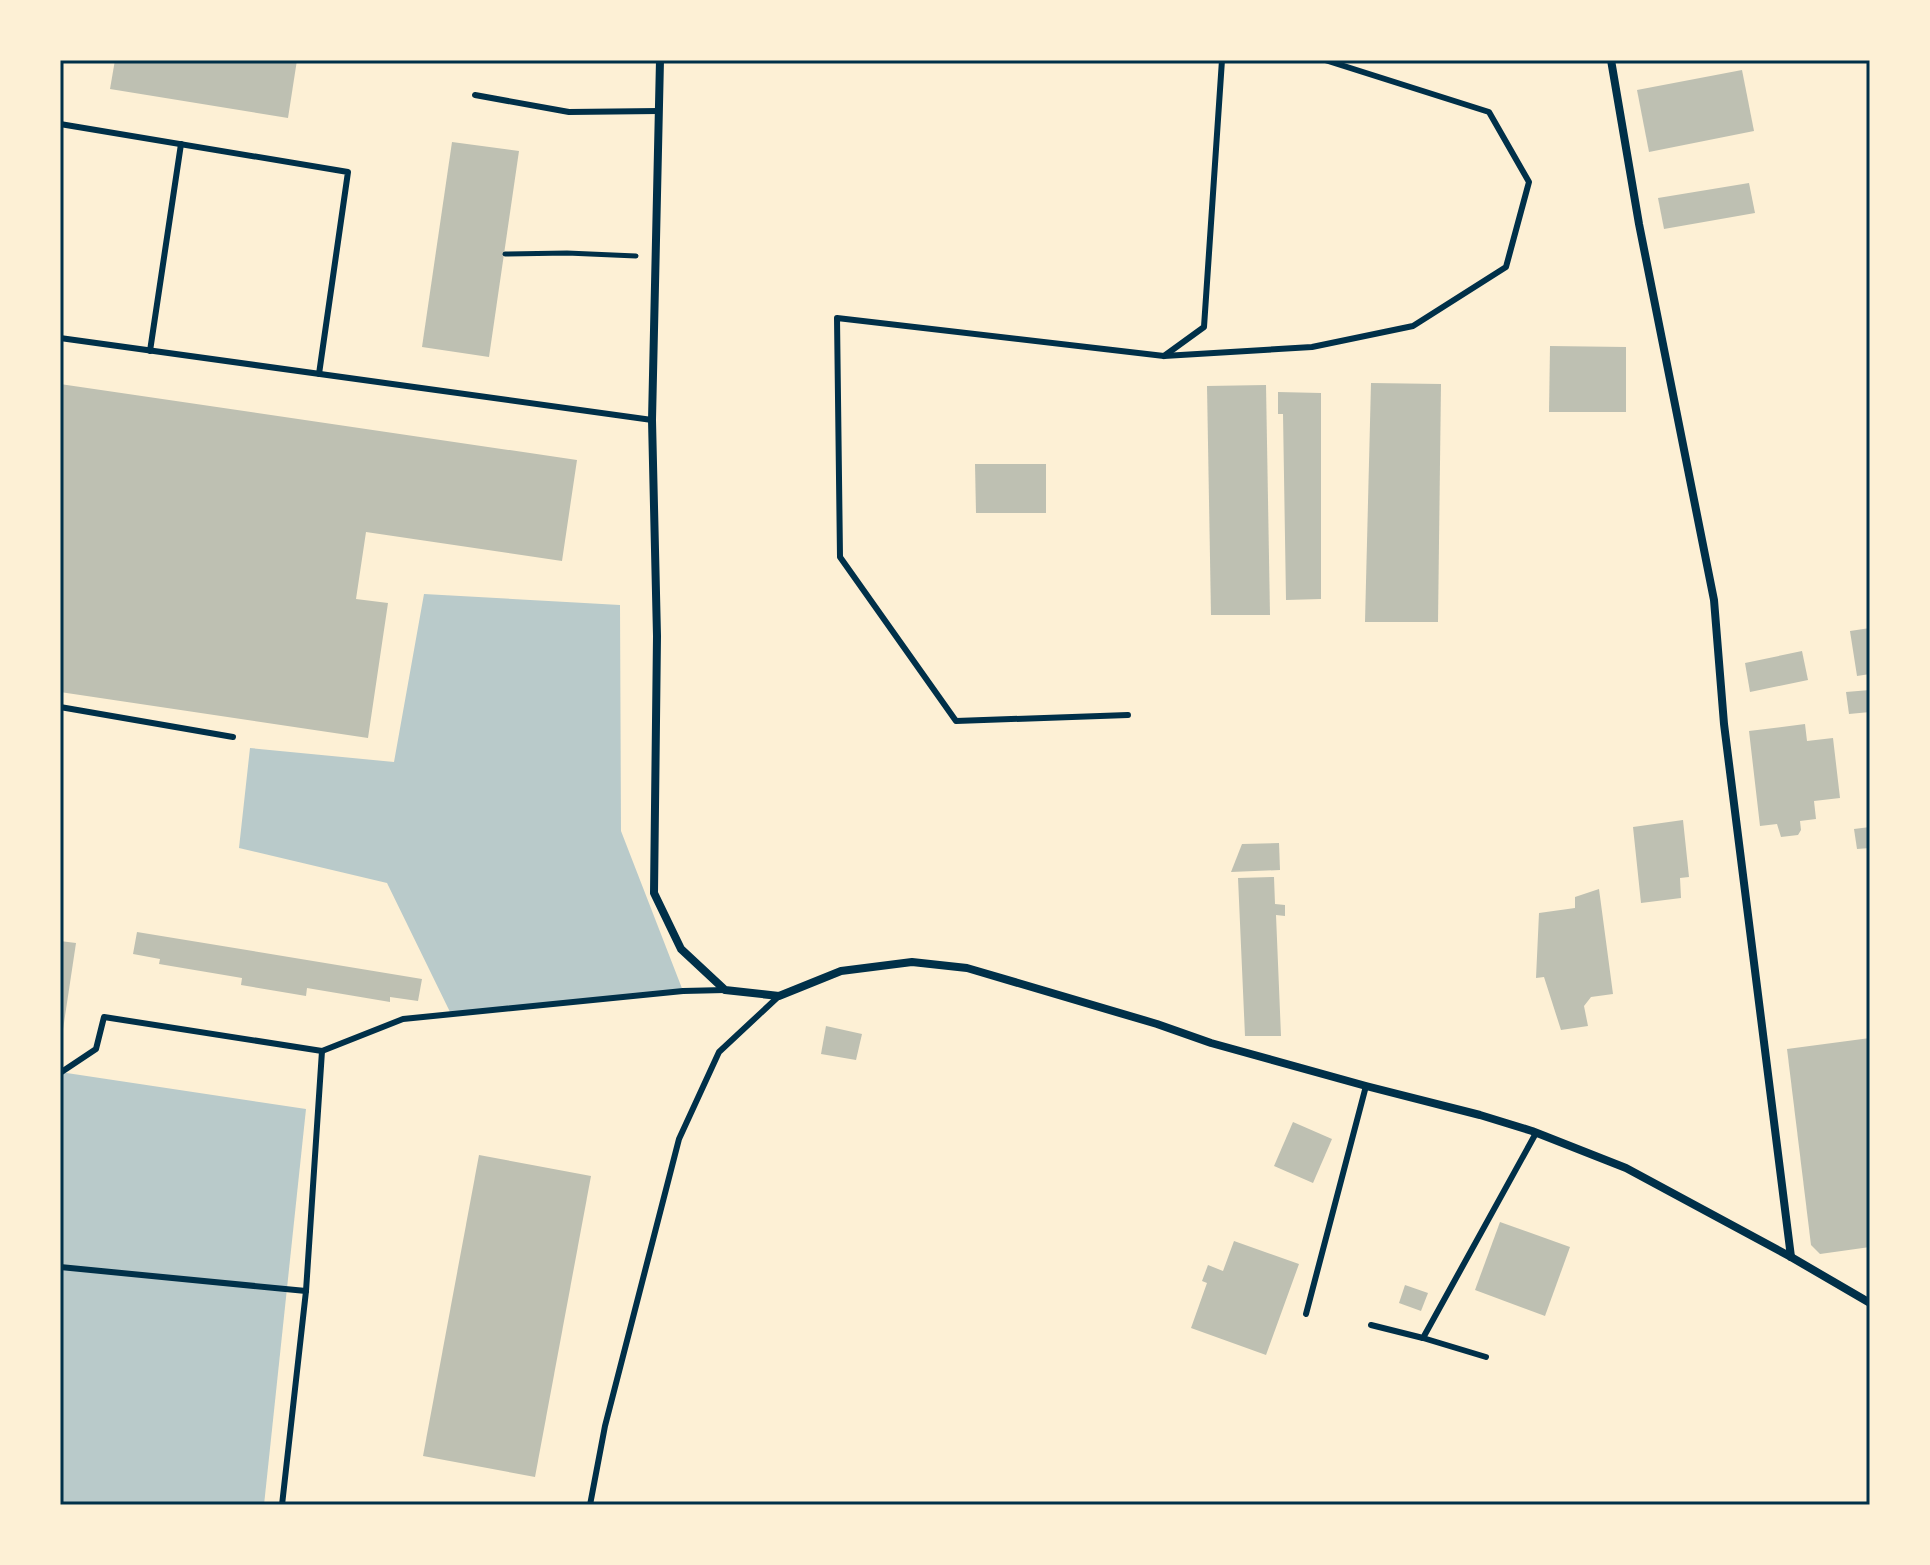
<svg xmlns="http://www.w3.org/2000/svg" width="1930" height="1565" viewBox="0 0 1930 1565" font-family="Commissioner,sans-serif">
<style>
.green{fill:#b9caca}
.building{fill:#bec0b2}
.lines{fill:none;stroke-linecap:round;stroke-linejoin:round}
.path{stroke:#003049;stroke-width:5}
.service{stroke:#003049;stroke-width:6}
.minor{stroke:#003049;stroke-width:8}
.neatline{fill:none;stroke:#003049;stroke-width:3}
</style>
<rect width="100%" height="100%" fill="#fdf0d5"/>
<g class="green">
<polygon points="424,594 620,605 621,831 683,991 451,1014 387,883 239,848 250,748 394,762"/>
<polygon points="60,1072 306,1109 264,1505 60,1505"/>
</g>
<g class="building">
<polygon points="115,60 297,60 288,118 110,89"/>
<polygon points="1742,70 1754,131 1649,152 1637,90"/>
<polygon points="452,142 519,151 489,357 422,347"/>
<polygon points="1749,183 1755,213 1664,229 1658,198"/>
<polygon points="1550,346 1626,347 1626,412 1549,412"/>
<polygon points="1371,383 1441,384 1438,622 1365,622"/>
<polygon points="60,384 577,460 562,561 366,532 356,599 388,603 368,738 60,692"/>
<polygon points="1266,385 1270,615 1211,615 1207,386"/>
<polygon points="1278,392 1321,393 1321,599 1286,600 1283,414 1278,414"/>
<polygon points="975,464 1046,464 1046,513 976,513"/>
<polygon points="1870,628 1870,674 1857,676 1850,631"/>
<polygon points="1802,651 1808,680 1750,692 1745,663"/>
<polygon points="1870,690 1870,712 1849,714 1846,692"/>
<polygon points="1805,724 1807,741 1833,738 1840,798 1814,801 1816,819 1800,821 1801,830 1798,835 1781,837 1777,824 1760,826 1749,731"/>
<polygon points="1683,820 1689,877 1680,878 1681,898 1641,903 1633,827"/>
<polygon points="1870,827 1870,848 1857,849 1854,829"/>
<polygon points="1279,843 1280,870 1231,872 1242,844"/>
<polygon points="1274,877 1275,904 1285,905 1285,916 1276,915 1281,1036 1245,1036 1238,878"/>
<polygon points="1599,889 1613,994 1591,997 1584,1006 1588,1026 1561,1030 1544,977 1536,978 1539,913 1575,908 1575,897"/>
<polygon points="137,932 422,979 418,1001 390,997 390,1002 307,988 306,996 241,985 242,978 159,964 160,959 133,954"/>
<polygon points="60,941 76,943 62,1036 60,1036"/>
<polygon points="826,1026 862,1034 856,1060 821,1054"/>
<polygon points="1870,1038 1870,1247 1820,1254 1811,1245 1787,1049"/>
<polygon points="1293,1122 1332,1139 1313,1183 1274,1166"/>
<polygon points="479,1155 591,1176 535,1477 423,1456"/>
<polygon points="1500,1222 1570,1247 1545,1316 1475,1290"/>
<polygon points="1234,1241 1299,1264 1266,1355 1191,1328 1207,1283 1202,1281 1208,1265 1223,1271"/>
<polygon points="1405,1285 1428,1293 1421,1311 1399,1303"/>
</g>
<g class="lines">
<polyline class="path" points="505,254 567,253 636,256"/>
<g class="service">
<polyline points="475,95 569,112 659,111"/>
<polyline points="60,124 348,172 319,374"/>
<polyline points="60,338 652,420"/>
<polyline points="150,351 181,144"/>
<polyline points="1164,356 1204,327 1222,60"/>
<polyline points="60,707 233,737"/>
<polyline points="1128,715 956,721 840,557 837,318 1164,356 1312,347 1413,326 1506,267 1529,182 1489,112 1325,60"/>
<polyline points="60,1073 96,1049 104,1017 322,1051 403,1019 683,991 725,990"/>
<polyline points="60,1267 306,1291"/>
<polyline points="1306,1314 1366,1086"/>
<polyline points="1371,1325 1423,1338 1536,1133"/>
<polyline points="1423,1338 1486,1357"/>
<polyline points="282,1505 306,1291 322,1051"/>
<polyline points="590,1505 605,1426 679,1139 719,1052 779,996"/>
</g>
<g class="minor">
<polyline points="660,60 652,420 657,636 654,893 681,949 725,990 779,996 841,971 912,962 967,968 1157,1024 1211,1043 1366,1086 1480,1115 1532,1131 1626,1168 1791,1257 1870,1303"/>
<polyline points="1611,60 1639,224 1714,600 1724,724 1791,1257"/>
</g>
</g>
<rect width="1930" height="1565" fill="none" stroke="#fdf0d5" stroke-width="124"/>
<rect x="62" y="62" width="1806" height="1441" class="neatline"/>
</svg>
